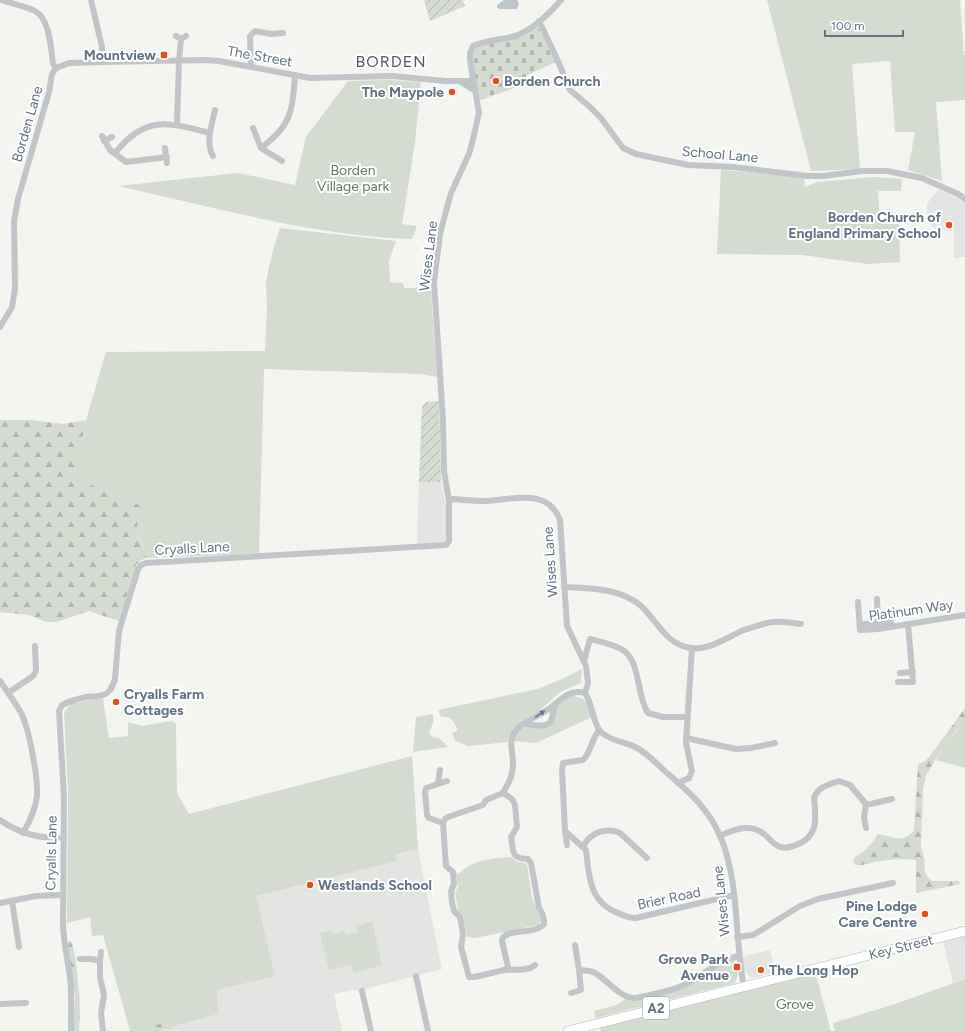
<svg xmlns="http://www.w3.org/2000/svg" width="965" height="1031" viewBox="0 0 965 1031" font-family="Figtree,sans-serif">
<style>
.built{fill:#e4e5e3}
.green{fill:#d5dbd1}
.forest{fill:url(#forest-firs)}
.cemetery{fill:url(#cemetery-stones)}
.garden{fill:url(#garden-furrows)}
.water{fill:#bac6cb}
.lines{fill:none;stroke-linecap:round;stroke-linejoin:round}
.primary-casing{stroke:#b4b8bc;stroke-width:10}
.street{stroke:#c1c5c8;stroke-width:6}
.primary{stroke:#fff;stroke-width:9}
.oneway{fill:#677785}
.poi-dot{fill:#e54f1f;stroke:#fff;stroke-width:1.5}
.labels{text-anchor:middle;stroke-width:4;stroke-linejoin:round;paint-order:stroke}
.shield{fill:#fff;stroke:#919da7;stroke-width:1}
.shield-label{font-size:13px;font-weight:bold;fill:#627381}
.poi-label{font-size:14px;font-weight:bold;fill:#627381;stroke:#fff;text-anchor:end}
.street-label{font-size:14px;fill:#627381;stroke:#fff}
.park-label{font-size:14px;fill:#667861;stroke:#fff}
.quarter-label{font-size:16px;letter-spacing:1px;fill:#505c66;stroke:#fff}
</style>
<defs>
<pattern id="forest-firs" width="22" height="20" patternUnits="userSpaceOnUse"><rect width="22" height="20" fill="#d5dbd1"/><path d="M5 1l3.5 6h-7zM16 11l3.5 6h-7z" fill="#b0b6af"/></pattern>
<pattern id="cemetery-stones" width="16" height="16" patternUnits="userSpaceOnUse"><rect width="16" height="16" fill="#d5dbd1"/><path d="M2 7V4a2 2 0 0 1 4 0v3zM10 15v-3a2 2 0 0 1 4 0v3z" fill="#b0b6af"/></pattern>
<pattern id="garden-furrows" width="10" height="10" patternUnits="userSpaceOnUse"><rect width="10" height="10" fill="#d5dbd1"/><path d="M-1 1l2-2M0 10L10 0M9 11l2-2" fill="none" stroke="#b0b6af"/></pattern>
</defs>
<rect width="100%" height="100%" fill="#f4f4f0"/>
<g class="built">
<polygon points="939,189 956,197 965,203 965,257 954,258 954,228 942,230 934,228 927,217 927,204"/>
<polygon points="419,482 441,482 446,506 448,537 444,542 417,544"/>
<polygon points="412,756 418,849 442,969 365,989 362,991 353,990 334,994 342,1031 130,1031 118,983"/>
<polygon points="965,936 965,979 953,983 943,941"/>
<polygon points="770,950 775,972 754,978 750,977 744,970 743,960 744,956"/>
</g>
<g class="green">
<polygon points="767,0 960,0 964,55 965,55 965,100 936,102 942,181 908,170 915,132 895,132 890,61 852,64 860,169 811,171"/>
<path d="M390,80L421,82L415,143L402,224L417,226L412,239C314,236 213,207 118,186L238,173L295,185L306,137L348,81Z"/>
<polygon points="721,170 800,176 804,178 805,187 817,182 874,177 902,179 901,191 878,191 880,219 899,219 900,262 868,264 802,255 717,254"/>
<polygon points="280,228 396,241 389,261 390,282 403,283 404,288 430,288 431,290 437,377 420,374 264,369 259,554 147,558 138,531 137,516 74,478 86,420 106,352 265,351 267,310 266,281 273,250"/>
<path d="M582,669L581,683L560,692L539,711L519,723L511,733L508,742L468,746L455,741L452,733L458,730C454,722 451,715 441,717L438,710L537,689L560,680Z"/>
<path d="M575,695L576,697C588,698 588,707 592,717L536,743L513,741L521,726H546L554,709L568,696Z"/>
<polygon points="99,698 103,698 109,738 128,736 128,722 142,726 172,721 176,724 177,793 189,814 412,756 418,849 396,854 397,861 256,896 275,976 217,990 218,1014 156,1031 130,1031 103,935 92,936 90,917 67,923 68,792 64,712 71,704"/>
<path d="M433,714L434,720L429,733L433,737C440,737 443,742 448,747L413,752L416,717Z"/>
<polygon points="959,728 965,729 965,768 936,760 941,750"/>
<path d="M511,857L516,861L527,864L532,898L540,915L541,920L538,925L475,938L467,937L463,916L458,911L455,892L458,887L456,872L459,874C471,860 494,858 511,857Z"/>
<polygon points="372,921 382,965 354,973 351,965 329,970 320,933 331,930 332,935 345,931 346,935 358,932 356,926"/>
<path d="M733,960C738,965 739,978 735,983L596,1018L594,1011L617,1005L626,998L676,991L726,961Z"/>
<polygon points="815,971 831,1031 601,1031 599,1026"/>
<polygon points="965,979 965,1031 835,1031 833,1023 895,1004"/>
</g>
<g class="forest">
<path d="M0,420H32L63,424L86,420L74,478L141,506C133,526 140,539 147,558L141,560L136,565L119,621L89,611L56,622H46L29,615L0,612Z"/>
<path d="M965,708V729L958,728L939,753L926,776L923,789L921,845L924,858L925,871L926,875L932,881H959L960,884L916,893V860C904,859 892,859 880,861C871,862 864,866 855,865L853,860C855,856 859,855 863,852C869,847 874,841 878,834C894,836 899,845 914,831L918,764L924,762L930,756Z"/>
<path d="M70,940C74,947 75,956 76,964C79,987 81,1008 79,1031H73L75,997L67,944L68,942Z"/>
<path d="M171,1021H179L180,1023C172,1031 146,1031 134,1031Z"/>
</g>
<path class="cemetery" d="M537,27C542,30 552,55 556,62L527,75L524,83L517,87L480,100C475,85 470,65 474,49L481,45L526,35Z"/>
<g class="garden">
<polygon points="424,0 463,0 465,6 430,21"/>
<polygon points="439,401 441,482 419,482 422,407 426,402"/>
</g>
<polygon class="water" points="504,0 517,0 519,4 517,9 500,9 497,8 497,5"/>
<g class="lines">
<defs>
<polyline id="primary" points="568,1031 965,931"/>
</defs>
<use href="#primary" class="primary-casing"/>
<g class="street">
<path d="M2,0C12,4 26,6 35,11C50,19 51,49 53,64L56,68"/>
<polyline points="91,0 102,47 102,62"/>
<path d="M561,0C549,14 533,30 515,36C501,40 486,40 473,46L470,53V60L479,113L473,139L469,154L451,193L446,211L440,234L434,282L443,421L444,471L449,501L453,499C464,500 476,501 487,501C514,499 548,488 560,520L567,626L586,666L588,683L585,693"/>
<polyline points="539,21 558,61 570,90 590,107 601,118 623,148 636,154 688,165 733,167 808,176 823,176 862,171 887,171 922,178 958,194 965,199"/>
<polyline points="176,36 181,39 186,36"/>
<polyline points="251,66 250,36 255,31 271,34 283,33"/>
<polyline points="56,68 69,63 102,62 205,60 219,61 310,78 392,76 445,81 473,81"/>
<polyline points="459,81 474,90"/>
<polyline points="177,125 179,61 181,39"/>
<polyline points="253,128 261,148 282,161"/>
<polyline points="102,136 110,150 126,162 167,157"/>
<polyline points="104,141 112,137"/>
<polyline points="165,148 167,163"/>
<path d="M261,148C293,124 292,111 295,75"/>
<path d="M115,153C145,115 168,122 210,133"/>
<path d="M213,156C205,143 212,124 215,110"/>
<polyline points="0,327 12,307 15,289 14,221 18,199 49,92 52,74 56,68"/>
<path d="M564,587C590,588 619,588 640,605C657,620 665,644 690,648C709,651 727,637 744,630C753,627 764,623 773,622C782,621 792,623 801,624"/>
<polyline points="877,599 878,629"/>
<polyline points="858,602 860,630 878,629 965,615"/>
<polyline points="864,624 891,622"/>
<path d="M584,661L590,639C601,642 613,644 623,650C641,662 636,695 648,713L663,717H687"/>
<polyline points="900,673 913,672"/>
<path d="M0,681C7,691 14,701 20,711C29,726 38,778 37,795C36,809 30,821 23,833"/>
<polyline points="898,682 913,682 908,624"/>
<polyline points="8,693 33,676 36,671 35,646"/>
<path d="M585,693C593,704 592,723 601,732C610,741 626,742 637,748C648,754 658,765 667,773C690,793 709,809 721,838C740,885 734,937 744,987"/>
<path d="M525,724C532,724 546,729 551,721C553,716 553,709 555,704"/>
<path d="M599,730C591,741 591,752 583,760L563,763L562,770L565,831L586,850C589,876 589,902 618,913C624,916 629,918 636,918L734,895"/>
<polyline points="686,738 736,749 751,748 775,743"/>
<polyline points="438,783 440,770"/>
<polyline points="678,783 689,778 692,771 686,743 692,648"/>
<path d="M503,793L486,800L483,805L448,817L445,819L443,823L446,866L453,872L454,884L451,891L452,903L454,911L460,917L463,934L461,947L469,977H474C484,975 495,972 505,970C515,969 527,972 535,965"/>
<path d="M0,820C17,832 37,838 58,838"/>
<polyline points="443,823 429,818 427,815 425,792 426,788 447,781"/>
<polyline points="866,828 864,817 866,804"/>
<polyline points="565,831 567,845"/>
<path d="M720,836C734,829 750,823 764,834C770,839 773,845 781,847C786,849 791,847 796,845C819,837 816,818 814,798C818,787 829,784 839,781L850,785L866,804H871L892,799"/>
<path d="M583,846C586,843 588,838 592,836C599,830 612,829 620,833L647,858"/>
<polyline points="12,901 19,947"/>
<polyline points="0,903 36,896 62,895"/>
<polyline points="737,937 753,935 800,906 818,899 893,883"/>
<polyline points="575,945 579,970"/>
<polyline points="80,959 92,959 100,961 100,977 104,995 101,1013 103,1031"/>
<polyline points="100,961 101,952"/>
<path d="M505,970L508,967L502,941L503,937C514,928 534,935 544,924C544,917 543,913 539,908L531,863L528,859C510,858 514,852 511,837L517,827L515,805L512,799L503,793C506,787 511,780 512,773C517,755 503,741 520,726C529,720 538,716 547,710C560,702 568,688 585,693"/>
<polyline points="416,976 428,1031"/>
<polyline points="362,991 371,1031"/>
<path d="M571,993L581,990L579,970C584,971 590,970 595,973C608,980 620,999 636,998C652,994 670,992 684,985C703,976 718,960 739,956"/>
<polyline points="0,1004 26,1003"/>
<path d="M71,1031C71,1013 72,996 70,978C68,961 64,944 63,926L64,797L59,711L62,705C69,701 77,699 86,697C92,696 102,697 107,693C112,689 113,685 115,679L119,631L138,569L141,565L146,563L446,545L449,541V501"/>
</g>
<use href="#primary" class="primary"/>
</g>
<defs><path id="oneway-solid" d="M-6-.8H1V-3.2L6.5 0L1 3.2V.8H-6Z"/></defs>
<use class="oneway" href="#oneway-solid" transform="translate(540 714) rotate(-34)"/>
<g class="poi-dot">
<rect x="160" y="51" width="8" height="8" rx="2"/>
<circle cx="496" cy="81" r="4"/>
<circle cx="452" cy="92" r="4"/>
<circle cx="949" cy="225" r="4"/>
<circle cx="116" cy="702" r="4"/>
<circle cx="310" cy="885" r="4"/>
<circle cx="925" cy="914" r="4"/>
<rect x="733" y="963" width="8" height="8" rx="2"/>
<circle cx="761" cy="970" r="4"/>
</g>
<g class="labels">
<rect class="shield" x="643" y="997" width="26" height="22" rx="3"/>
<g class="shield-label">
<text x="656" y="1013">A2</text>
</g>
<g class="poi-label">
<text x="156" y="60">Mountview</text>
<text x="504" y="86" text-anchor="start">Borden Church</text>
<text x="444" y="97">The Maypole</text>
<text x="941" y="222">Borden Church of<tspan x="941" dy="16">England Primary School</tspan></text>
<text x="124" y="699" text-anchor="start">Cryalls Farm<tspan x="124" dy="16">Cottages</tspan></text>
<text x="318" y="890" text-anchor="start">Westlands School</text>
<text x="917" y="911">Pine Lodge<tspan x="917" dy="16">Care Centre</tspan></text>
<text x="729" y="964">Grove Park<tspan x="729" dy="16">Avenue</tspan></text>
<text x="769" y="975" text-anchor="start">The Long Hop</text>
</g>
<g class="street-label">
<text transform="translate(260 56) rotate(10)" y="5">The Street</text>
<text transform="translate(27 124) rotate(-74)" y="5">Borden Lane</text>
<text transform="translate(720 154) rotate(5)" y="5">School Lane</text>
<text transform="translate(428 256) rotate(-83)" y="5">Wises Lane</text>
<text transform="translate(192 548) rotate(-3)" y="5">Cryalls Lane</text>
<text transform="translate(550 562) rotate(-94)" y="5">Wises Lane</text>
<text transform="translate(911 610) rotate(-8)" y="5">Platinum Way</text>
<text transform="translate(51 853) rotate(-89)" y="5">Cryalls Lane</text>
<text transform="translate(669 898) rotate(-12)" y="5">Brier Road</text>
<text transform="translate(721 901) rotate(-96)" y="5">Wises Lane</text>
<text transform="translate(901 947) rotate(-14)" y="5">Key Street</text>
</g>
<g class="park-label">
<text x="353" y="175">Borden<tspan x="353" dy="16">Village park</tspan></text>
<text x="795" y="1009">Grove</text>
</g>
<g class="quarter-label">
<text x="391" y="67">BORDEN</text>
</g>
</g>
<path d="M825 30v6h78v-6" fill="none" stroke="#627381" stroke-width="2"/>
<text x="831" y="30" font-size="12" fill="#627381" stroke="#ffffff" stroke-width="3" paint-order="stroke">100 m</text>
</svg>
